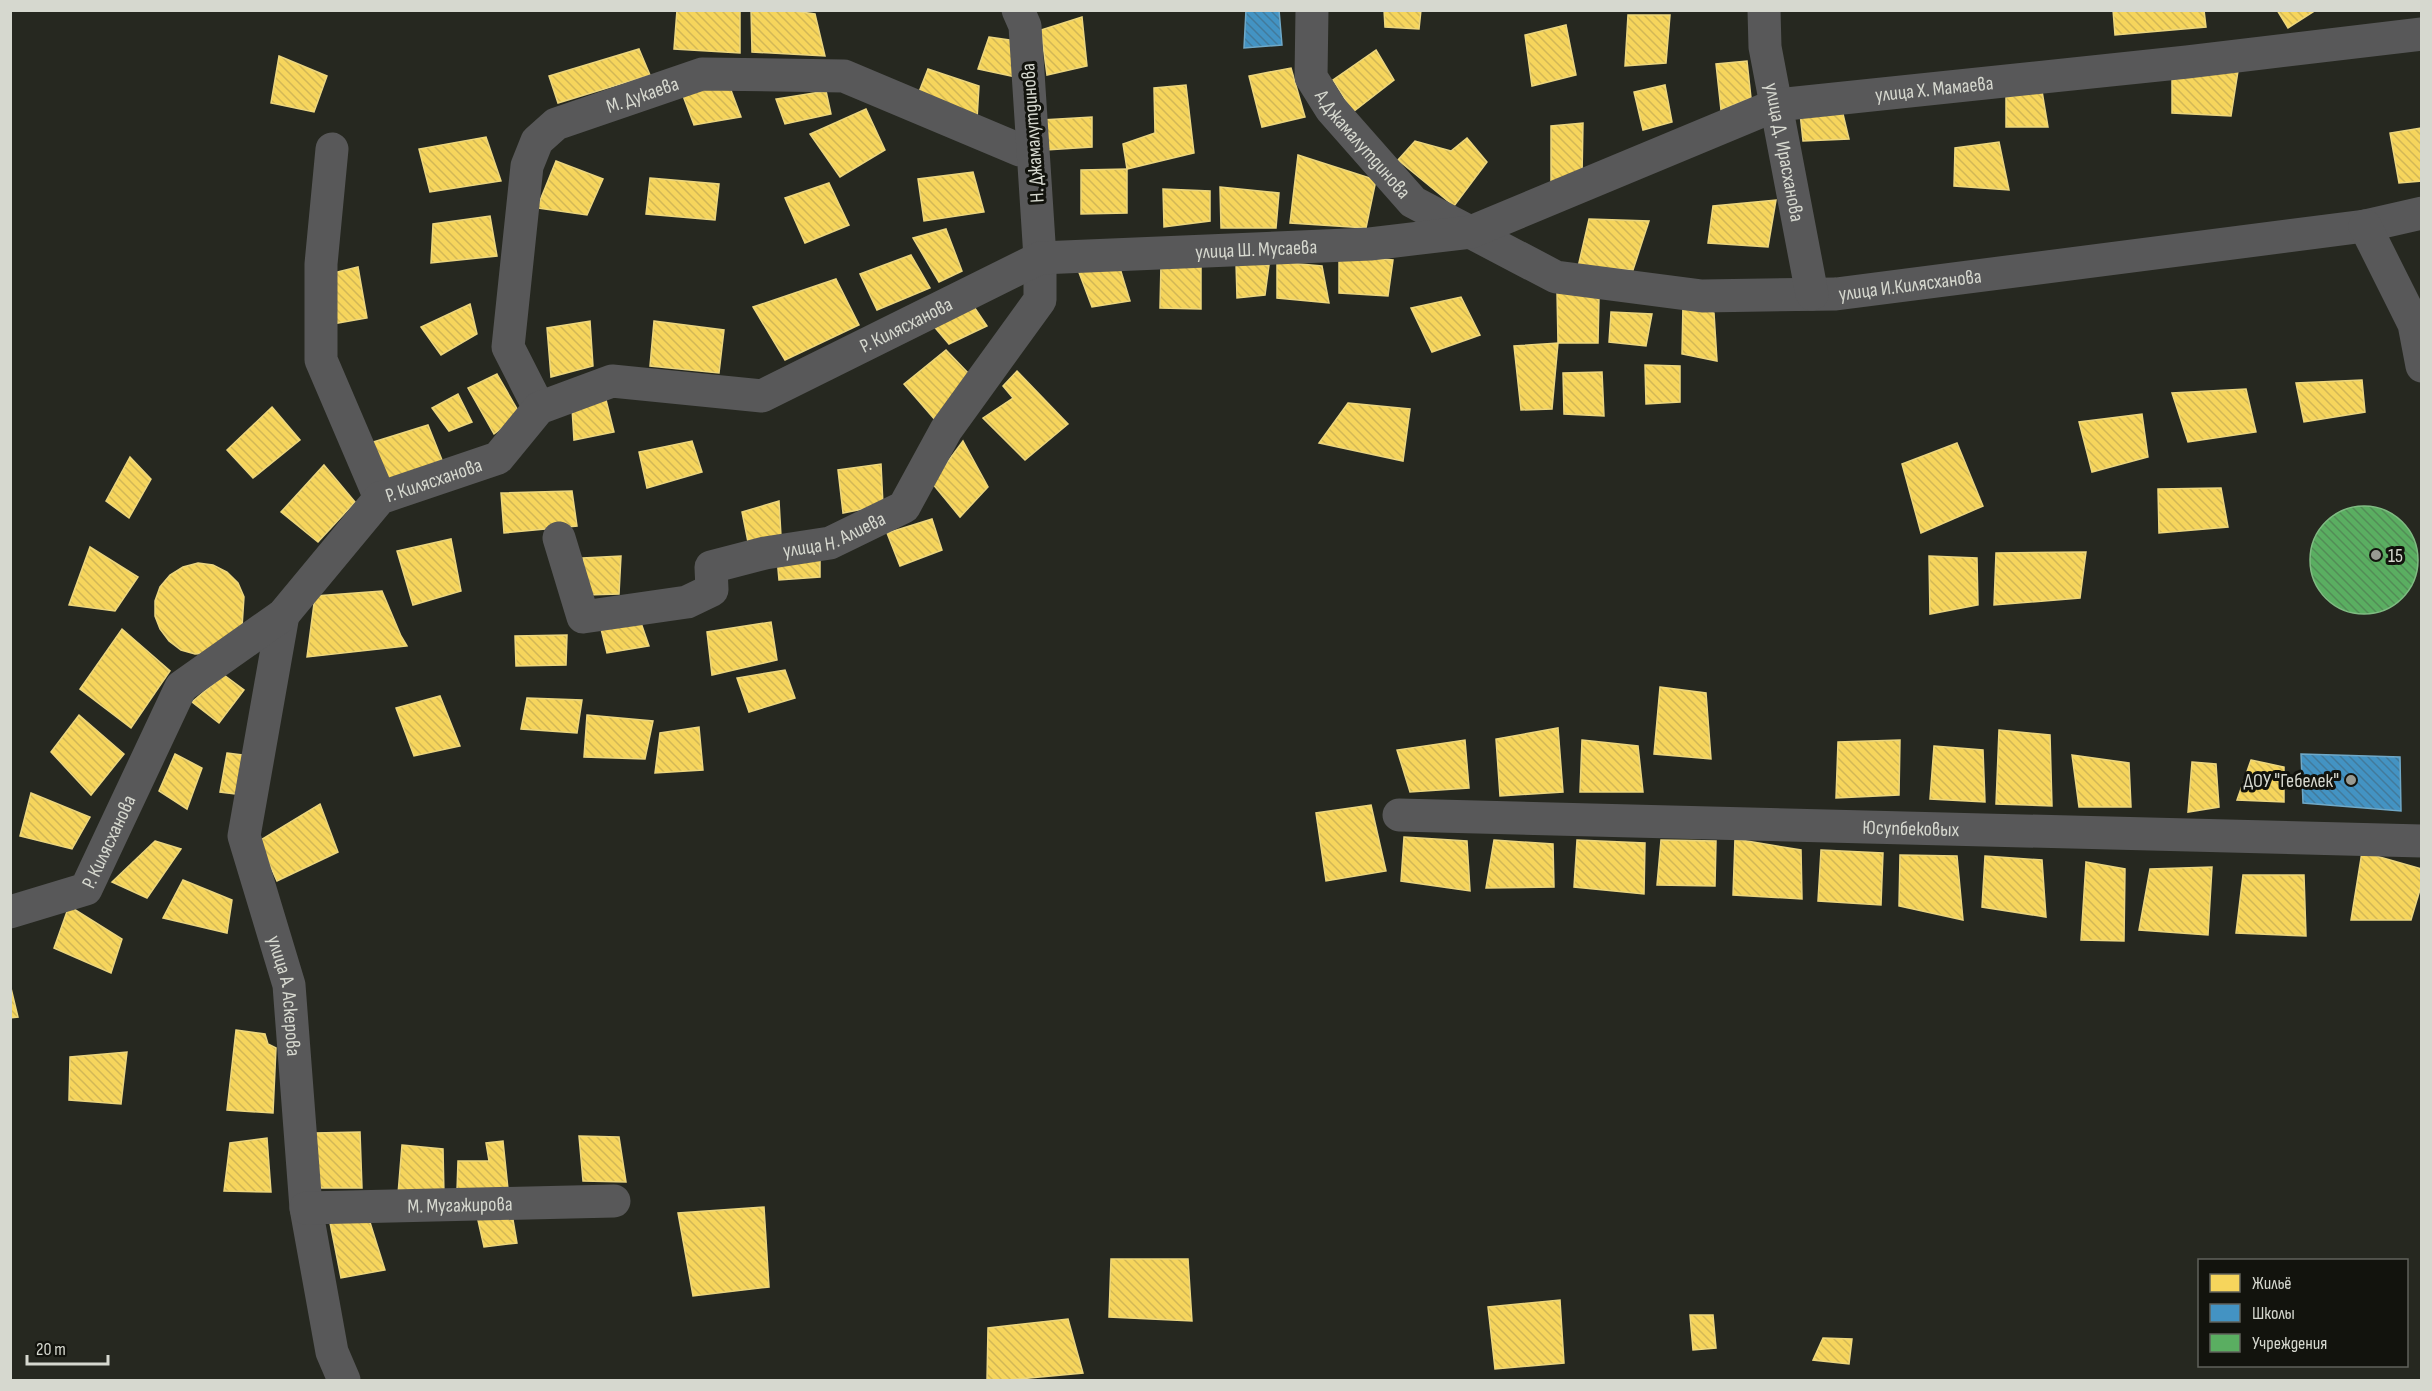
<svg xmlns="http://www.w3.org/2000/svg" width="2432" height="1391" viewBox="0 0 2432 1391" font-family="'Sofia Sans Condensed',sans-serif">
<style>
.homes{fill:url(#homes-back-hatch);stroke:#ecd67e;stroke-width:1.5}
.schools{fill:url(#schools-back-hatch);stroke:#6fa8c7;stroke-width:1.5}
.public{fill:url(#public-back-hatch);stroke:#7fbb82;stroke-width:1.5}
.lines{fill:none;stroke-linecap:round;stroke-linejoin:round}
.minor{stroke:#585859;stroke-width:33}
.poi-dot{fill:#989a92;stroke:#12130d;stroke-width:2}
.labels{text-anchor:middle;stroke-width:6;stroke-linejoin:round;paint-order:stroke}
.street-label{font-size:20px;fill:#d6d8cf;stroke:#12130d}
.poi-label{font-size:20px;fill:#d6d8cf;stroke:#12130d;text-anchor:start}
</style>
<defs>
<pattern id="homes-back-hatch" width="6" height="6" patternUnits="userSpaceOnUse" patternTransform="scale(1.5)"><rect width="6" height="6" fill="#f6d55c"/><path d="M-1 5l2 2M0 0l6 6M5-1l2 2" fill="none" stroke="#d2b756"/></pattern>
<pattern id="schools-back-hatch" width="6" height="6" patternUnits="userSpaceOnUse" patternTransform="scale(1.5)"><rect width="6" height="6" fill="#4393c3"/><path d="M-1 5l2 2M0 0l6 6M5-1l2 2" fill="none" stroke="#427a9b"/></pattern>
<pattern id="public-back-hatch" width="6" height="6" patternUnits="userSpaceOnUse" patternTransform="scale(1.5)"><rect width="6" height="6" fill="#5aae61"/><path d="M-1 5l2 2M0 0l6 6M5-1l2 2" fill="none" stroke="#528d56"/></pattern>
</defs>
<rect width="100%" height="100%" fill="#262820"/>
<g class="homes">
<polygon points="677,10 740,10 740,53 674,49"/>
<polygon points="751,10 787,10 815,14 825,56 752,52"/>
<polygon points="1384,10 1421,10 1419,29 1385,27"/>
<polygon points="2113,10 2204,10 2206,27 2115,35"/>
<polygon points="2277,10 2316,10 2288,28"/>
<polygon points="1628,15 1670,15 1666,63 1625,66"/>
<polygon points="1082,17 1087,66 1047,75 1041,30"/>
<polygon points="1566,25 1576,75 1532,86 1525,35"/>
<polygon points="989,37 1016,41 1016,77 978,69"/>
<polygon points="639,49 650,75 558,103 549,76"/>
<polygon points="1376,50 1394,80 1353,112 1333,80"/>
<polygon points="279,56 327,76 314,112 271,103"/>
<polygon points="1747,61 1751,98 1721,110 1716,64"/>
<polygon points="1291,68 1305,117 1262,127 1249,76"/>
<polygon points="928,69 979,86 977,119 917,97"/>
<polygon points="2172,71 2238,71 2231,116 2172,113"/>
<polygon points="729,85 741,117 694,125 682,93"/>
<polygon points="1186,85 1194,153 1127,169 1123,144 1155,133 1154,88"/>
<polygon points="1665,85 1672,122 1643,130 1634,92"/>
<polygon points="826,91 831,114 785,124 776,99"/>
<polygon points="2042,91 2048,127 2006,127 2006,97"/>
<polygon points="866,109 885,150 840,177 810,134"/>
<polygon points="1800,113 1843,114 1849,139 1803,141"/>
<polygon points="1092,117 1092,147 1046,150 1042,120"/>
<polygon points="1583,123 1582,176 1551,182 1551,126"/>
<polygon points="2422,128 2422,181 2399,183 2390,133"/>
<polygon points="486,137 501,181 430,192 419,149"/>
<polygon points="1467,138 1487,162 1454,206 1398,160 1415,141 1451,151"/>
<polygon points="1999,142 2009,190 1954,186 1955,148"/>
<polygon points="1298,155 1376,180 1366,228 1290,223"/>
<polygon points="556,161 603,179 587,215 537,208"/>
<polygon points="1127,169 1127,213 1081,214 1081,170"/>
<polygon points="973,172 984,212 924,221 918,179"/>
<polygon points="650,178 719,184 715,220 646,214"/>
<polygon points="829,183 849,225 805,243 785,198"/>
<polygon points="1220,187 1279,193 1276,228 1221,228"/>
<polygon points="1163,189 1210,191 1210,221 1164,227"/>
<polygon points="1776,200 1768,247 1708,243 1713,206"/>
<polygon points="490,216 497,256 431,263 433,224"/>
<polygon points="1589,219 1649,221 1633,270 1578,267"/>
<polygon points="946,229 962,271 939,282 913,238"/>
<polygon points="911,255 930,288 877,310 860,274"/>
<polygon points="1339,255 1393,260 1388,296 1339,293"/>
<polygon points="1277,262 1322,266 1329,303 1277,298"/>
<polygon points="1236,263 1269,265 1265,295 1237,298"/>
<polygon points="1161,264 1201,267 1201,309 1160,308"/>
<polygon points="1119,265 1130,301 1092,307 1078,270"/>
<polygon points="358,267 367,318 332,324 329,274"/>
<polygon points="836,279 859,325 785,360 753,307"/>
<polygon points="1557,292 1599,297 1598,343 1558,343"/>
<polygon points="1461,297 1480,335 1432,352 1411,308"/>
<polygon points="970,301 987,326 949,344 931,323"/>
<polygon points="470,304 477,334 441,355 421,327"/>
<polygon points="1683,304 1714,313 1717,361 1682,354"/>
<polygon points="1611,312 1652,314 1646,346 1609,342"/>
<polygon points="590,321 593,366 551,377 547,328"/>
<polygon points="654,321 724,330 719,373 650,366"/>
<polygon points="1558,343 1552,409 1521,410 1514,346"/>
<polygon points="946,350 972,377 937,422 904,384"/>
<polygon points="1645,365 1680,366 1680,402 1646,404"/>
<polygon points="1017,371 1068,424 1025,460 983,418 1013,398 1003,386"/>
<polygon points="1602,372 1604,416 1564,414 1563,373"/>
<polygon points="497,374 520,414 494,434 468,388"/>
<polygon points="2362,380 2365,412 2304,422 2296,383"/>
<polygon points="2246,389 2256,432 2188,442 2172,393"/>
<polygon points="458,394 472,422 449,431 432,408"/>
<polygon points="605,396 614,432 574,440 572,408"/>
<polygon points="1348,403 1410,409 1403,461 1319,443"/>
<polygon points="272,407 300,440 253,478 227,450"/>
<polygon points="2142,414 2148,457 2092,472 2079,422"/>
<polygon points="428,425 442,460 386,482 367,444"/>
<polygon points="692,441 702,472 647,488 639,452"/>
<polygon points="963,441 988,487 960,517 932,483"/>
<polygon points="1957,443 1983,506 1921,533 1902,464"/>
<polygon points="130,457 151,479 129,518 106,501"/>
<polygon points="881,464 883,505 843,513 838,470"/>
<polygon points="324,465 355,502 318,542 281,512"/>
<polygon points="2221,488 2228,527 2159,533 2158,489"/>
<polygon points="572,491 577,526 504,533 501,493"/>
<polygon points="779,501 781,536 749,547 742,512"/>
<polygon points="932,519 942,550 900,566 887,533"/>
<polygon points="451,539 461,591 413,605 397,551"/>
<polygon points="90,547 138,577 115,611 69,605"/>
<polygon points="2086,552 2080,598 1994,605 1996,553"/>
<polygon points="621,556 619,594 587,595 583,558"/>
<polygon points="1929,556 1977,558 1978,605 1930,614"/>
<polygon points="820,557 820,577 779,580 777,558"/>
<polygon points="198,563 213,565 227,572 238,583 244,597 242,627 209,653 195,654 181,650 169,641 160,629 155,616 155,601 160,587 170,575 183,567"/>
<polygon points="382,591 401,636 407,646 307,657 315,596"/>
<polygon points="640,620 649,646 607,653 600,625"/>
<polygon points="771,622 777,660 712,675 707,632"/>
<polygon points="122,629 170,671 131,728 80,689"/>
<polygon points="567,635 566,665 516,666 515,636"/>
<polygon points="785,670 795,698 749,712 737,678"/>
<polygon points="224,675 244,690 219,723 192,702"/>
<polygon points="1660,687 1706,693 1711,759 1654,754"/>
<polygon points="440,696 460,746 414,756 396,708"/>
<polygon points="527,698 582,700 577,733 521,729"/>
<polygon points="79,715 124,754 91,795 51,752"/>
<polygon points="587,715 653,721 645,759 584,757"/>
<polygon points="699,727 703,770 655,773 660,733"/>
<polygon points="1558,728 1563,792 1500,796 1496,739"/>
<polygon points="1999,730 2050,735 2052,806 1996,804"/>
<polygon points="1465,740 1469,788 1410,792 1397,750"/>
<polygon points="1582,740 1638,746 1643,792 1580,792"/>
<polygon points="1900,740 1899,795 1836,798 1838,742"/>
<polygon points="1934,746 1983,750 1985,802 1930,799"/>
<polygon points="227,753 250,756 243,795 220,792"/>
<polygon points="175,754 202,768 187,809 159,791"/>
<polygon points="2072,755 2129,763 2131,807 2079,807"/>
<polygon points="2251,760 2284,767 2284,802 2237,800"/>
<polygon points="2192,762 2216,764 2219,807 2188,812"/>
<polygon points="31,793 90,817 72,849 20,836"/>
<polygon points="320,804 338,852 277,881 259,841"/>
<polygon points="1371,805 1386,871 1326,881 1316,813"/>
<polygon points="1404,837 1467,841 1470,891 1401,881"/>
<polygon points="1735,839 1801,850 1802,899 1733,895"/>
<polygon points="1494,840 1553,844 1554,887 1486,888"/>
<polygon points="1577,840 1645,843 1644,894 1574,887"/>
<polygon points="1661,840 1716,841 1715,886 1657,885"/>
<polygon points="155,841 181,849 147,898 112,882"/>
<polygon points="1821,850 1883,853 1881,905 1818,901"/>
<polygon points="2362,852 2422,869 2422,883 2411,920 2351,920"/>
<polygon points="1900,855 1957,856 1963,920 1899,906"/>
<polygon points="1985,856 2042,860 2046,917 1982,907"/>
<polygon points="2086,862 2125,869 2124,941 2081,940"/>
<polygon points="2212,867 2208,935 2139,930 2150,869"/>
<polygon points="2243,875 2304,875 2306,936 2236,933"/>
<polygon points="183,880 232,900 227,933 163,918"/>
<polygon points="69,906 122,939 111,973 54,948"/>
<polygon points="10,984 18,1017 10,1018"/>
<polygon points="236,1030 265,1034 268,1044 276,1048 273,1113 227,1110"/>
<polygon points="127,1052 121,1104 69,1100 70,1057"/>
<polygon points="360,1132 362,1188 320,1188 315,1133"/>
<polygon points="579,1136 619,1137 626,1182 583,1181"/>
<polygon points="267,1138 271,1192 224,1191 230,1143"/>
<polygon points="503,1141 508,1189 457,1191 458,1161 489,1161 486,1143"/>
<polygon points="402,1145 443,1149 444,1195 398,1194"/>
<polygon points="764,1207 769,1287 693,1296 678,1213"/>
<polygon points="512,1214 517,1243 484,1247 477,1216"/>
<polygon points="368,1216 385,1270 341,1278 329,1218"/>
<polygon points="1111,1259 1188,1259 1192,1321 1109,1317"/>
<polygon points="1560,1300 1564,1363 1495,1369 1488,1307"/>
<polygon points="1690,1315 1713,1315 1716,1348 1693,1350"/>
<polygon points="1068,1319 1083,1373 1008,1380 987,1380 988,1328"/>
<polygon points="1823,1338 1852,1339 1849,1364 1813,1360"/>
</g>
<g class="schools">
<polygon points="1246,10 1279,10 1282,45 1244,48"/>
<polygon points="2301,754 2400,757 2401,811 2303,803"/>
</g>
<circle class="public" cx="2364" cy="560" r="54"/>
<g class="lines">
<g class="minor">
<path id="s1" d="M1312,10L1311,77L1331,109L1413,202L1556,277L1702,296L1836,294L2365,226L2422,213"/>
<path id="s2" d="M1764,10L1765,47L1812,294"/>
<polyline points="332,149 321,264 321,360 380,498"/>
<polyline points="2365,226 2414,324 2422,366"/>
<path id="s3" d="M539,408L508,347L527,166L537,141L556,124L702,74L844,76L1020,150"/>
<path id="s4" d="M559,538L583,617L687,602L712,590L711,567L765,553L830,543L904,507L946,430L1040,300V258L1025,26L1018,10"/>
<path id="s5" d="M283,615L244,836L289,985L306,1208L332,1352L344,1380"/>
<path id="s6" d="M1399,815L2422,841"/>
<path id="s7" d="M10,912L86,889L181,687L283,615L380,498L498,458L539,408L612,381L762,396L1040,258L1370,244L1471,232L1776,105L2187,62L2422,34"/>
<path id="s8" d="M306,1208L614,1201"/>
</g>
</g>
<g class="poi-dot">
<circle cx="2376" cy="555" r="6"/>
<circle cx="2351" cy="780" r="6"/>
</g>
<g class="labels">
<g class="street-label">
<text dy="7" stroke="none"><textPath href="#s7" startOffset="2229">улица Х. Мамаева</textPath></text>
<text dy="7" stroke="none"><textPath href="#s3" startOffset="394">М. Дукаева</textPath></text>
<text transform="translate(1032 133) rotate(-94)" y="7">Н. Джамалутдинова</text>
<text dy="7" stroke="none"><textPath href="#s1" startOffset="152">А.Джамалутдинова</textPath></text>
<text dy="7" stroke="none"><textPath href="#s2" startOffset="144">улица Д. Ирасханова</textPath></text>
<text dy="7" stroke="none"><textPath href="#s7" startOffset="1524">улица Ш. Мусаева</textPath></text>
<text dy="7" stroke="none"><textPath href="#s1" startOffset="746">улица И.Килясханова</textPath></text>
<text dy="7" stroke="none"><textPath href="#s7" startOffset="1158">Р. Килясханова</textPath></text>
<text dy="7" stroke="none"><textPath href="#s7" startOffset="636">Р. Килясханова</textPath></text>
<text dy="7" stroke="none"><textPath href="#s4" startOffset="366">улица Н. Алиева</textPath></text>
<text dy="7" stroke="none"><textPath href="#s6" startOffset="512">Юсупбековых</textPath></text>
<text dy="7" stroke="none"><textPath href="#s7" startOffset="132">Р. Килясханова</textPath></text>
<text dy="7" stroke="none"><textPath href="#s5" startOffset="390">улица А. Аскерова</textPath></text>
<text dy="7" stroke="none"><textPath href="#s8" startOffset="154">М. Мугажирова</textPath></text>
</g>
<g class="poi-label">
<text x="2388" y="562">15</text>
<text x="2339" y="787" text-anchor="end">ДОУ "Гебелек"</text>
</g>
</g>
<rect width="2432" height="1391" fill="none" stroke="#d6d8cf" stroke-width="24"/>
<rect x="2198" y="1259" width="210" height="108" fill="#12130d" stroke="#60625b" stroke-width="1.5"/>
<rect x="2210" y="1274" width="30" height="18" fill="#f6d55c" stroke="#60625b" stroke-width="1.5"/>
<text x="2252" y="1289" font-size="18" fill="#d6d8cf">Жильё</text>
<rect x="2210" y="1304" width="30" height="18" fill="#4393c3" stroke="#60625b" stroke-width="1.5"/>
<text x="2252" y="1319" font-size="18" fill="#d6d8cf">Школы</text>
<rect x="2210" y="1334" width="30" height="18" fill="#5aae61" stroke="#60625b" stroke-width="1.5"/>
<text x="2252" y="1349" font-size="18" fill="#d6d8cf">Учреждения</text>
<path d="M27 1355v9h81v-9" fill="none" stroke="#d6d8cf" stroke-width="3"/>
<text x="36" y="1355" font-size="18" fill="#d6d8cf" stroke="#12130d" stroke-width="4.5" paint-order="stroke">20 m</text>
</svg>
